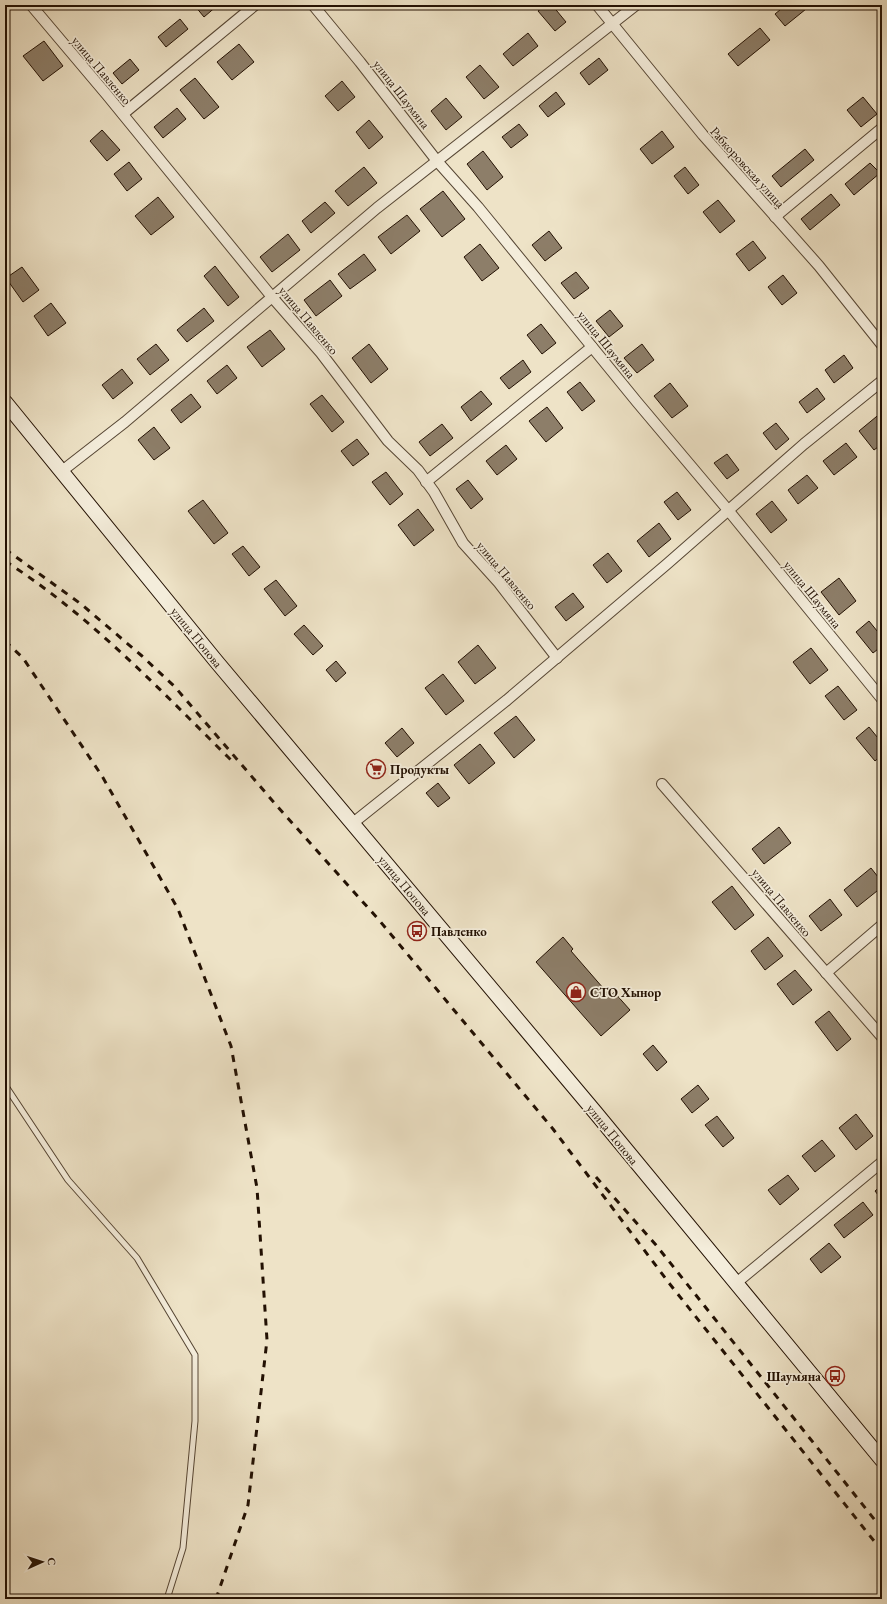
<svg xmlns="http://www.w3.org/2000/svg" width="887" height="1604" viewBox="0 0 887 1604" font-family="'EB Garamond',serif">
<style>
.building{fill:#8d7e69;stroke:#231103}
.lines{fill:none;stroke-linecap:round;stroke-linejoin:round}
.service-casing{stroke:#564634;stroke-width:7}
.minor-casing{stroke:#564634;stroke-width:12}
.secondary-casing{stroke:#231103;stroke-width:16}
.service{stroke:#f4eddb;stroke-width:5}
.minor{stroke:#f4eddb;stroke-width:10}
.secondary{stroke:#f4eddb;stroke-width:14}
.rail{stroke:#231103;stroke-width:3;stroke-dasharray:7 7;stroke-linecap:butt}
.labels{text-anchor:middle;stroke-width:3.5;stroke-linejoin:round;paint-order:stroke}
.street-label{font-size:13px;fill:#231103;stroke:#f4eddb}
.poi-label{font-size:13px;font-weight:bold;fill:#231103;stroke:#f4eddb;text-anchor:start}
</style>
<rect width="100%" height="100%" fill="#eee3c7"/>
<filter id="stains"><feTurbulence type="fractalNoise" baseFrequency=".005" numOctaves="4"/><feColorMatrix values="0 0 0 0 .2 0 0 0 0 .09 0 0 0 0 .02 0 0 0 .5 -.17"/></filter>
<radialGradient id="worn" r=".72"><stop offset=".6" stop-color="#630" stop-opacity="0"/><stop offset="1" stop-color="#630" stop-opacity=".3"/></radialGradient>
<g class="building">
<polygon points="197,5 218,5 204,17 195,6"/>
<polygon points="546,5 552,5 566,22 555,31 538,11"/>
<polygon points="786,5 811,5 785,26 775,14"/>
<polygon points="180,19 188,29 166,47 158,37"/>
<polygon points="760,28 770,40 738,66 728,54"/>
<polygon points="528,33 538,46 513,66 503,54"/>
<polygon points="44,41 63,66 43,81 23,56"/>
<polygon points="239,44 254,62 232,80 217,62"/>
<polygon points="599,58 608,70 589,85 580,73"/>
<polygon points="130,59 139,70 122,84 113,73"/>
<polygon points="480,65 499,87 484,99 466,77"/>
<polygon points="195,78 219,107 204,119 180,90"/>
<polygon points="342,81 355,97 338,111 325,96"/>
<polygon points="556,92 565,104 548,117 539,106"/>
<polygon points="863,97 877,114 861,127 847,110"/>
<polygon points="446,98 462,117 446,130 431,111"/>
<polygon points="177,108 186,119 163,138 154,127"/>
<polygon points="369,120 383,137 369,149 356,132"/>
<polygon points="519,124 528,135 511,148 502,137"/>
<polygon points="102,130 120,150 107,161 90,141"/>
<polygon points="662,131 674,147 652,164 640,149"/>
<polygon points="805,149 814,160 781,187 772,176"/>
<polygon points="483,151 503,177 487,190 467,164"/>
<polygon points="129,162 142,179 127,191 114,174"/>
<polygon points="870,163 880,173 854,195 845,184"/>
<polygon points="364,167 377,183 348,206 335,191"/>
<polygon points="685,167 699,185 688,194 674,176"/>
<polygon points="443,191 465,219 442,237 420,209"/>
<polygon points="831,194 840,205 810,230 801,219"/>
<polygon points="158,197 174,217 151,235 135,216"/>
<polygon points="718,200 735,221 720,233 703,212"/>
<polygon points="325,202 335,213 311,233 302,221"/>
<polygon points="407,215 420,231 391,254 378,237"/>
<polygon points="549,231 562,248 545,261 532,245"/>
<polygon points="288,234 300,250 272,272 260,257"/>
<polygon points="753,241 766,258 749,271 736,254"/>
<polygon points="480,244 499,268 482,281 464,257"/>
<polygon points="364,254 376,270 350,289 338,274"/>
<polygon points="215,266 239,297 228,306 204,276"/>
<polygon points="22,267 39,290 23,302 6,278"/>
<polygon points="576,272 589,288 574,299 561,283"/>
<polygon points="783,275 797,293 782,305 768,287"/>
<polygon points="330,280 342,296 316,316 304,300"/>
<polygon points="51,303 66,323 48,336 34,316"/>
<polygon points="204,308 214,321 187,342 177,330"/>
<polygon points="610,310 623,326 609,337 596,321"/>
<polygon points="541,324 556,343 542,354 527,335"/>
<polygon points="270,330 285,349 262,367 247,347"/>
<polygon points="156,344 169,360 150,375 137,359"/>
<polygon points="369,344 388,369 371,383 352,358"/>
<polygon points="642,344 654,360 637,373 624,358"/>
<polygon points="844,355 853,368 834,383 825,370"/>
<polygon points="523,360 531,372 509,389 500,378"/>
<polygon points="227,365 237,378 217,394 207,381"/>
<polygon points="122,369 133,383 113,399 102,385"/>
<polygon points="580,382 595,401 582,411 567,392"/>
<polygon points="670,383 688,406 672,418 654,396"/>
<polygon points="817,388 825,399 807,413 799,402"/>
<polygon points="481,391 492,404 471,421 461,407"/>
<polygon points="191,394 201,407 181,423 171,410"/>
<polygon points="322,395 344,422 332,432 310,404"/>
<polygon points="547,407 563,428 546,442 529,421"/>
<polygon points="882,412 882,444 874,450 859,431"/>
<polygon points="776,423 789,439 776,450 763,433"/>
<polygon points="442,424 453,438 430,456 419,442"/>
<polygon points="154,427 170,448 154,460 138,440"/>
<polygon points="357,439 369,454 353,466 341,451"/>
<polygon points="846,443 857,457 834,475 823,461"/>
<polygon points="506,445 517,459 497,475 486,461"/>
<polygon points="727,454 739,470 727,479 714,463"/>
<polygon points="386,472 403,494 390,505 372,482"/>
<polygon points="807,475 818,488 798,504 788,490"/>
<polygon points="468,480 483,499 471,509 456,489"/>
<polygon points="677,492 691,510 678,520 664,502"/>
<polygon points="203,500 228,533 214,544 188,511"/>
<polygon points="772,501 787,520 771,533 756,514"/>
<polygon points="418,509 434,530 414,546 398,525"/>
<polygon points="659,523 671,539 649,557 637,541"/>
<polygon points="243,546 260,567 249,576 232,554"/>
<polygon points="608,553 622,571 607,583 593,565"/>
<polygon points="839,578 856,601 839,615 821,592"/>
<polygon points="276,580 297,606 285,616 264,589"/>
<polygon points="573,593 584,607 566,621 555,607"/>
<polygon points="869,621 882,637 882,646 873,653 856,632"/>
<polygon points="304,625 323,646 313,655 294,634"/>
<polygon points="478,645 496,668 475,684 458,662"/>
<polygon points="811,648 828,670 810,684 793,662"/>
<polygon points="336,661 346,673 336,682 326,670"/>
<polygon points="443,674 464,701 446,715 425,688"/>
<polygon points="838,686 857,710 844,720 825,696"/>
<polygon points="516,716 535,740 514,758 494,733"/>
<polygon points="869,727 882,743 882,755 875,761 856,738"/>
<polygon points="402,728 414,743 397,757 385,743"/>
<polygon points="480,744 495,763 469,784 454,765"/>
<polygon points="438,783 450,798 438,807 426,793"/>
<polygon points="779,827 791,843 764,864 752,849"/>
<polygon points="871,868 882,882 882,887 857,907 844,890"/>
<polygon points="732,886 754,915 735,930 712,902"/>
<polygon points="830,899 842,915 821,931 809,916"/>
<polygon points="563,937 573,949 571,951 610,996 614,992 630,1010 601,1036 536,962"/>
<polygon points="768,937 783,956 765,970 751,951"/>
<polygon points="795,970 812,990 793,1005 777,984"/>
<polygon points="829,1011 851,1039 837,1051 815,1022"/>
<polygon points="653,1045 667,1062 657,1071 643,1054"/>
<polygon points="698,1085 709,1099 692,1113 681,1099"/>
<polygon points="882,1088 882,1096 878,1091"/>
<polygon points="856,1114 873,1136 856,1150 839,1128"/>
<polygon points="717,1116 734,1138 723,1147 705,1125"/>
<polygon points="822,1140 835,1156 815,1172 802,1156"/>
<polygon points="788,1175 799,1189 780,1205 768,1190"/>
<polygon points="882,1185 882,1200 875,1191"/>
<polygon points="863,1202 873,1215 844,1238 834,1225"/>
<polygon points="829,1243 841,1257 821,1273 810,1259"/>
</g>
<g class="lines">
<defs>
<polyline id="service" points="5,1085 68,1180 137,1258 195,1355 195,1421 183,1548 167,1599"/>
<g id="minor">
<polyline points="31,5 107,95 272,297 321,353 388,441 418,470 434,492 463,543 499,583 557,658"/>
<polyline points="313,5 360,62 437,161 478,207 637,402 728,510 882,699"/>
<polyline points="597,5 703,135 819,266 882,345"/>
<polyline points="123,114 255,5"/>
<polyline points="775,217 882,128"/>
<polyline points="62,471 125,422 377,208 636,5"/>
<polyline points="426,482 592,347"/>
<polyline points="662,784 882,1037"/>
<polyline points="353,823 507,700 667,564 804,444 882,381"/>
<polyline points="826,973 882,925"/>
<polyline points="735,1284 882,1162"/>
</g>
<polyline id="secondary" points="5,402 216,661 595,1112 882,1460"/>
</defs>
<use href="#service" class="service-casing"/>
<use href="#minor" class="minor-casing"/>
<use href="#secondary" class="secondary-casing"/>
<use href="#service" class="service"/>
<use href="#minor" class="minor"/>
<use href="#secondary" class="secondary"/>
<g class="rail">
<polyline points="5,549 81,604 142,656 175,687 277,806 379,920 553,1129 669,1283 882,1551"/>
<path d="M5,561C91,616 160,690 232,761"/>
<polyline points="5,641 23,658 102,776 178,909 231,1046 257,1188 267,1340 248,1505 216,1599"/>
<polyline points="596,1177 656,1245 882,1529"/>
</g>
</g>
<defs>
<symbol id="supermarket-ring" viewBox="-11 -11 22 22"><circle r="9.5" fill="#f4eddb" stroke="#8f2418" stroke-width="1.5"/><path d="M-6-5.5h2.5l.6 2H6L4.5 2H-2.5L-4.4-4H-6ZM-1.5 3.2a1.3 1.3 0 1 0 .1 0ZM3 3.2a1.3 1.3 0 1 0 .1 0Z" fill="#8f2418"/></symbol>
<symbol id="bus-ring" viewBox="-11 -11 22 22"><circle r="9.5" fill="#f4eddb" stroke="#8f2418" stroke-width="1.5"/><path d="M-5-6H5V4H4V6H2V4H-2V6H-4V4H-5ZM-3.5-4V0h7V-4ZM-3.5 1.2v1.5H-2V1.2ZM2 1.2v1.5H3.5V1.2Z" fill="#8f2418"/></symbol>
<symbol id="shop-ring" viewBox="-11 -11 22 22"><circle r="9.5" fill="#f4eddb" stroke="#8f2418" stroke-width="1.5"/><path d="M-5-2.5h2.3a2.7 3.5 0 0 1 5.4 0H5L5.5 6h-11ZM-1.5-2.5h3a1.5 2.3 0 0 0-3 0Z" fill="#8f2418"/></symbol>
</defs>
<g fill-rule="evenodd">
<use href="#supermarket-ring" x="365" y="758" width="22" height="22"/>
<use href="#bus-ring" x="406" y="920" width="22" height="22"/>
<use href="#shop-ring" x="565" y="981" width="22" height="22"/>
<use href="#bus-ring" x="824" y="1365" width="22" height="22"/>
</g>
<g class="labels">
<g class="street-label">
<text transform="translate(102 70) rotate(50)" y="5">улица Павленко</text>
<text transform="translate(402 94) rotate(52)" y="5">улица Шаумяна</text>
<text transform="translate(748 167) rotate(48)" y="5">Рабкоровская улица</text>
<text transform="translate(309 320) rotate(50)" y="5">улица Павленко</text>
<text transform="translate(607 344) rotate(51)" y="5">улица Шаумяна</text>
<text transform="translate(507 575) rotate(50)" y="5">улица Павленко</text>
<text transform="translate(813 594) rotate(51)" y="5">улица Шаумяна</text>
<text transform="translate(197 637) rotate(51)" y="5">улица Попова</text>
<text transform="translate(405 885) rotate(50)" y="5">улица Попова</text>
<text transform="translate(782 902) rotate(50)" y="5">улица Павленко</text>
<text transform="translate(613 1134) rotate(51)" y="5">улица Попова</text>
</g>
<g class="poi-label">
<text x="390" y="774">Продукты</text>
<text x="431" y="936">Павленко</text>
<text x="590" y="997">СТО Хынор</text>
<text x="821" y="1381" text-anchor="end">Шаумяна</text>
</g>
</g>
<rect width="887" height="1604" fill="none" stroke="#eee3c7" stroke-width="20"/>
<rect x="6" y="6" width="875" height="1592" fill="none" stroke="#231103" stroke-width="2"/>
<rect x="10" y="10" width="867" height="1584" fill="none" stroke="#231103"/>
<g transform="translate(42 1562) rotate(87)" stroke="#f4eddb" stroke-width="3" paint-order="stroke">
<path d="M0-3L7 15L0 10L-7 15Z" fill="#231103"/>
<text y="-6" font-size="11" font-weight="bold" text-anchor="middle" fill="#231103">С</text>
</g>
<rect width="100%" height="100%" filter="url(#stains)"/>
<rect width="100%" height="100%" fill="url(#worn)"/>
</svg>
